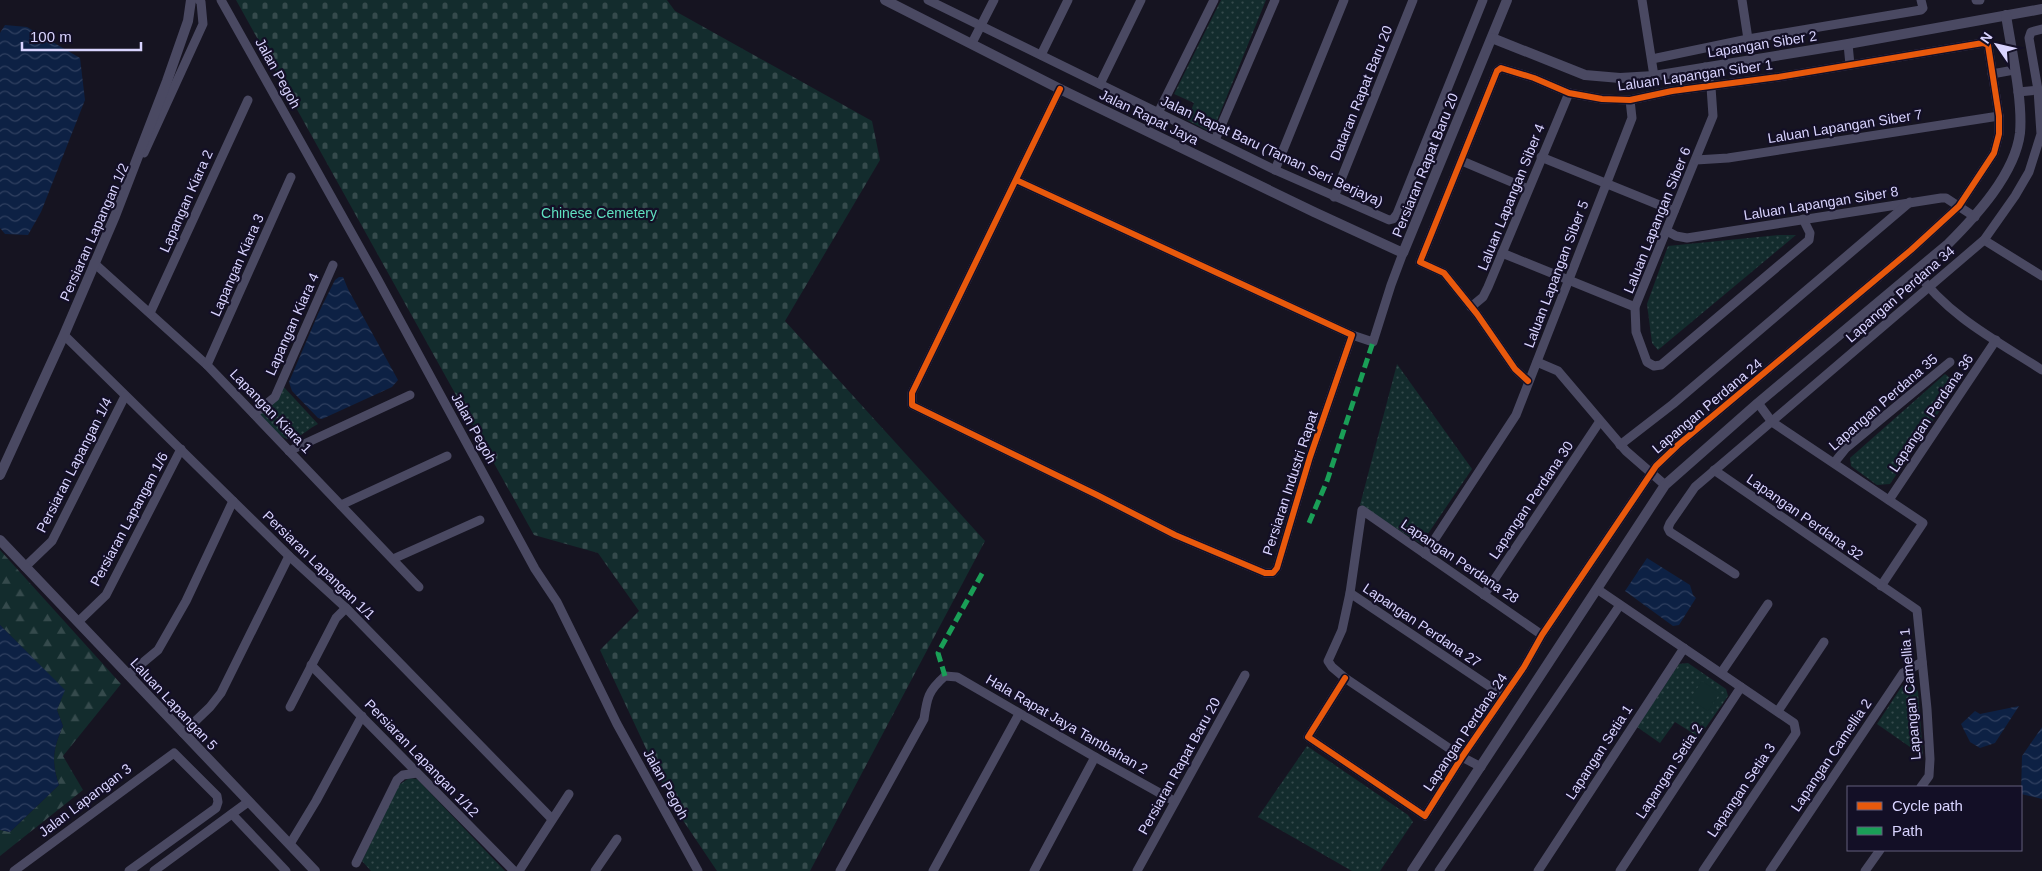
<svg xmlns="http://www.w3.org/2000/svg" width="2042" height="871" viewBox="0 0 2042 871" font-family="Arial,sans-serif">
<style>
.green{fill:url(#green-dots)}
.forest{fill:url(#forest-firs)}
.cemetery{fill:url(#cemetery-stones)}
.pitch{fill:#132c2d}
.water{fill:url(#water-waves)}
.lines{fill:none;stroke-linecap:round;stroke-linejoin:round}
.minor{stroke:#4a4962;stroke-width:9}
.tertiary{stroke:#4a4962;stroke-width:10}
.quiet{stroke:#1a9f57;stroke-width:5;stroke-dasharray:10 5;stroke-linecap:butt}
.cycleway-casing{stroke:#130f26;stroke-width:9}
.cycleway{stroke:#e8590c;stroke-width:6}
.labels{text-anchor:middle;stroke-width:4.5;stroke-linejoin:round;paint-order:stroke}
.street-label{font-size:14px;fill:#d9d4ff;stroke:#130f26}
.park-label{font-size:14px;fill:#5fe0c0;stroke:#130f26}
</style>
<defs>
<pattern id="green-dots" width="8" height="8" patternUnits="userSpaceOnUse" patternTransform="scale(1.25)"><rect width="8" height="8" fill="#132c2d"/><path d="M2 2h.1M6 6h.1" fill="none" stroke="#354a4c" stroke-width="1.8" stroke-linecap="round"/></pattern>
<pattern id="forest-firs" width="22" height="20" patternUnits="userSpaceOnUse" patternTransform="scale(1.25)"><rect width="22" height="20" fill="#132c2d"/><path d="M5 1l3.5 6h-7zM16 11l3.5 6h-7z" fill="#354a4c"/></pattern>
<pattern id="cemetery-stones" width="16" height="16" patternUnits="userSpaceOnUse" patternTransform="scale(1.25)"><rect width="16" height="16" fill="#132c2d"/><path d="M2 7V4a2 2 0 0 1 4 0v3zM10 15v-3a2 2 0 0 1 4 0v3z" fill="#354a4c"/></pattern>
<pattern id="water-waves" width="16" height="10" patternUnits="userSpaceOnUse" patternTransform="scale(1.25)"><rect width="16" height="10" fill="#0d2144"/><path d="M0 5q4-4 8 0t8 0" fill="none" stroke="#304060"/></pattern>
</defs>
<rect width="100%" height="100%" fill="#161421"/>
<g class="green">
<polygon points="1221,0 1266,0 1212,133 1187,120 1194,103 1174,94"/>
<polygon points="1779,235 1796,235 1658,350 1652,343 1647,304 1668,246"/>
<polygon points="1397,364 1472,469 1421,544 1360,505"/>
<polygon points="1945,374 1958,384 1890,484 1877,485 1851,466 1850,458"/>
<path d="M283,386L318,424C310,428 301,436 294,439C282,443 268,423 260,415Z"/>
<polygon points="1688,663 1726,689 1728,696 1699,737 1675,722 1660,743 1637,727 1679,664"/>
<polygon points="1908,683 1918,691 1923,756 1877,724 1902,686"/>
<polygon points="1307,746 1408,815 1413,822 1380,871 1352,871 1258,817"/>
<polygon points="409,778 417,779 505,871 371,871 362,861 399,785"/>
</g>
<path class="forest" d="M0,550L121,684L63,756L83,790L0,856V830L10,832L59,785C51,761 53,749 63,726L57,710L64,690L0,625Z"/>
<polygon class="cemetery" points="236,0 667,0 675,11 872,121 880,160 785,321 985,541 810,871 717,871 672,804 600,650 639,611 598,553 534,535"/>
<polygon class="pitch" points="1702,681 1720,693 1708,711 1690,699"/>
<g class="water">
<polygon points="5,25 27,27 80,58 85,100 41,212 28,235 5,234 0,228 0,33"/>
<polygon points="339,277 343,277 348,289 398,380 392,387 322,419 318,418 292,391 289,382 318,314 335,280"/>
<polygon points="1647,558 1690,585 1693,595 1696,598 1679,625 1673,626 1625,591"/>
<path d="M0,625L65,690L57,710L63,726C53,749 51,761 59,785L10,832L0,830Z"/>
<polygon points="2019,706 1995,743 1980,748 1970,742 1961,724 1975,711 1980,714"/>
<polygon points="2042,727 2042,799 2021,794 2022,756"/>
</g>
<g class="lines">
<g class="minor">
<polyline points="221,0 378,280 535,569 557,602 617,724 698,871"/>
<polyline points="928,0 1275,170 1389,220 1393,219 1397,214 1483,0"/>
<polyline points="1642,0 1654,76"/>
<polyline points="1742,0 1748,39"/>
<polyline points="1976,0 1980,0"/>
<polyline points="972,43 994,0"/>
<polyline points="1848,44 1850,65"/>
<polyline points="1041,55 1068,0"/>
<polyline points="1652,59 1748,39 1921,10 1923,8 1921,0"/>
<polyline points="1705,67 1711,87 1713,116 1635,307 1636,332 1647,362 1654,366 1661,365 1809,240 1810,233 1803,219"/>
<polyline points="1992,74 2014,70"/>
<polyline points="1100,84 1141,0"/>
<polyline points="2018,92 2038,90"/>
<polyline points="1158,113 1214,0"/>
<polyline points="1215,140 1275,0"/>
<polyline points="144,153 203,24 201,2 199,0"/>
<polyline points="1541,157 1674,211"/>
<polyline points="1696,160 1728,158 1999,116"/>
<polyline points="1462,161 1528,189"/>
<polyline points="1275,170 1344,0"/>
<polyline points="1016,180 1352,335 1310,457 1277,568 1273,573 1265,573 1175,535 1097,495 912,405 912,393 1060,89"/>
<polyline points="1334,197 1413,0"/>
<polyline points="1667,231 1676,236 1687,238 1941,198 1946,198 1975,217"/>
<polyline points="1984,240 2042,276"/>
<polyline points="1502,253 1635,307"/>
<polyline points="94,263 207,365 419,587"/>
<path d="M1916,271C1948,316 1997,341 2042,370"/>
<polyline points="1471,307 1483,297 1488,287 1569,93"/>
<polyline points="150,313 248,100"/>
<polyline points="64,335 289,556 346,608 552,819"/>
<polyline points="1352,335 1373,342 1391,285 1403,253"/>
<polyline points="1537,362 1558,371 1626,451 1665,485"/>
<polyline points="207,365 291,177"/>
<polyline points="1758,403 1772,422 1923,523 1881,586"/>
<polyline points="254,414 275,397 333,265"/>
<polyline points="1620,445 1673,404 1910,202"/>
<polyline points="289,451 410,395"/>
<polyline points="1834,463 1846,448 1950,362"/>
<polyline points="1714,470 1917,610 1927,709 1930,759 1929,776 1921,787"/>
<polyline points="1889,500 1996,340"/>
<polyline points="341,505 447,456"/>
<polyline points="1425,554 1516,415 1632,118 1630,100"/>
<polyline points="393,559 480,520"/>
<polyline points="25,567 52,541 125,396"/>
<polyline points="1735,574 1670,532 1668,528 1670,523 1695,487 1984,240 2015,196 2029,172 2041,134 2038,90 2029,38 2031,32 2042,29"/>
<polyline points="1597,589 1794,723 1796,733 1792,739 1703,871"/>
<polyline points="1350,593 1504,696"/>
<polyline points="1484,595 1600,421"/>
<polyline points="78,622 106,595 181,449"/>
<polyline points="311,665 514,871"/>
<polyline points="1721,673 1768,604"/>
<polyline points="128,675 158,650 186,601 233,501"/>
<polyline points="1345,678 1308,737 1425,816 1462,757 1524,667 1542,635 1656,466 1678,445 1911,250 1959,206 1994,153 1999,134 1999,116 1988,45 1983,43 1778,77 1672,91 1630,100 1602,99 1569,93 1534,78 1501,68 1497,71 1420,262 1444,273 1477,314 1515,369 1528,381"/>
<polyline points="290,707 336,618 346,608"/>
<polyline points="1778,711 1824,642"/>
<polyline points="183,733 210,707 221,693 289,556"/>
<polyline points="1481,767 1462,757 1345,678 1332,667 1328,661 1342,630 1350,593 1362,510 1542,635"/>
<polyline points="232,814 286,871"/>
<polyline points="290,844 316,801 362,716"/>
<polyline points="356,863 397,780 403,775 417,773"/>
<polyline points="14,871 174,753 217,796 218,802 216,808 129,871"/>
<polyline points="154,871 248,802"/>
<polyline points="519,871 569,794"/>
<polyline points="595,871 617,839"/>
<path d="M840,871L924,719C927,698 928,691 945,676L957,677L1095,757L1174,801"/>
<polyline points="933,871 1019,714"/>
<polyline points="1034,871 1095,757"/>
<polyline points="1137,871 1245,675"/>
<polyline points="1439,871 1620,605"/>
<polyline points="1538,871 1684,648"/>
<polyline points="1620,871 1741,687"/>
<polyline points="1770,871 1903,673 1922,662"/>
<polyline points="1865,871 1880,850"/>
</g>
<g class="tertiary">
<polyline points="885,0 1060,89 1314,212 1403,253 1507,0"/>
<polyline points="1492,38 1585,75 1620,78 1654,76 1848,44 2042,9"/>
<polyline points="0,475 64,335 115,216 167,81 188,21 191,0"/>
<polyline points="0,540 315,871"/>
<path d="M1412,871L1665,485L1758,403L1948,244C1976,216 2015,174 2020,133C2023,99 2011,49 2006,15"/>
</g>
<g class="quiet">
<polyline points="1309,523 1327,481 1373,342"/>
<polyline points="945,676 938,653 984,570"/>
</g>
<defs>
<g id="cycleway">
<polyline points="1016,180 1352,335 1310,457 1277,568 1273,573 1265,573 1175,535 1097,495 912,405 912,393 1060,89"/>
<polyline points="1345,678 1308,737 1425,816 1462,757 1524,667 1542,635 1656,466 1678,445 1911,250 1959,206 1994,153 1999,134 1999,116 1988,45 1983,43 1778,77 1672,91 1630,100 1602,99 1569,93 1534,78 1501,68 1497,71 1420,262 1444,273 1477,314 1515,369 1528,381"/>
</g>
</defs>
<use href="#cycleway" class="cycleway-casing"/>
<use href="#cycleway" class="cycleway"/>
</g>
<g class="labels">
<g class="street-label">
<text transform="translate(1762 44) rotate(-9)" y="5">Lapangan Siber 2</text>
<text transform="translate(278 73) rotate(61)" y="5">Jalan Pegoh</text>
<text transform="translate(1695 75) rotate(-8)" y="5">Laluan Lapangan Siber 1</text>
<text transform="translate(1361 93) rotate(-68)" y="5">Dataran Rapat Baru 20</text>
<text transform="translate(1149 117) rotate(26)" y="5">Jalan Rapat Jaya</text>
<text transform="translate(1845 126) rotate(-9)" y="5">Laluan Lapangan Siber 7</text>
<text transform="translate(1272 151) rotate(25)" y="5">Jalan Rapat Baru (Taman Seri Berjaya)</text>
<text transform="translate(1425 165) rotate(-68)" y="5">Persiaran Rapat Baru 20</text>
<text transform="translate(1511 197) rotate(-68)" y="5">Laluan Lapangan Siber 4</text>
<text transform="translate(186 201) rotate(-66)" y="5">Lapangan Kiara 2</text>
<text transform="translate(1821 203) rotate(-9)" y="5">Laluan Lapangan Siber 8</text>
<text transform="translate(1657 220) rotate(-68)" y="5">Laluan Lapangan Siber 6</text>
<text transform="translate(94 232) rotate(-66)" y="5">Persiaran Lapangan 1/2</text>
<text transform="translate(237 265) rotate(-66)" y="5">Lapangan Kiara 3</text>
<text transform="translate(1556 274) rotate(-69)" y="5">Laluan Lapangan Siber 5</text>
<text transform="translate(1900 294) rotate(-41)" y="5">Lapangan Perdana 34</text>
<text transform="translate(292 324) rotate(-66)" y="5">Lapangan Kiara 4</text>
<text transform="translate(1883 402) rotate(-41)" y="5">Lapangan Perdana 35</text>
<text transform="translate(1707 406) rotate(-40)" y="5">Lapangan Perdana 24</text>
<text transform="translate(271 411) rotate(46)" y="5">Lapangan Kiara 1</text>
<text transform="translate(1931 413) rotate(-56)" y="5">Lapangan Perdana 36</text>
<text transform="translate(474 428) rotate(61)" y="5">Jalan Pegoh</text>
<text transform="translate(74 465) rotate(-63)" y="5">Persiaran Lapangan 1/4</text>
<text transform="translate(1290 483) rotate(-72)" y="5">Persiaran Industri Rapat</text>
<text transform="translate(1531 500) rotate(-56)" y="5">Lapangan Perdana 30</text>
<text transform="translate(1805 517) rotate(35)" y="5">Lapangan Perdana 32</text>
<text transform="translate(129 519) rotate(-62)" y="5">Persiaran Lapangan 1/6</text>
<text transform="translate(1460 561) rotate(34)" y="5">Lapangan Perdana 28</text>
<text transform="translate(319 565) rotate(44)" y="5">Persiaran Lapangan 1/1</text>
<text transform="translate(1422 625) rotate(34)" y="5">Lapangan Perdana 27</text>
<text transform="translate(1910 694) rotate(-95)" y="5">Lapangan Camellia 1</text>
<text transform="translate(174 704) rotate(47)" y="5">Laluan Lapangan 5</text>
<text transform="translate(1067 724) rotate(30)" y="5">Hala Rapat Jaya Tambahan 2</text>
<text transform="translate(1465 732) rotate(-56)" y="5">Lapangan Perdana 24</text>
<text transform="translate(1599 752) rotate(-57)" y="5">Lapangan Setia 1</text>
<text transform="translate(1831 755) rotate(-56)" y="5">Lapangan Camellia 2</text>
<text transform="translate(422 758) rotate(46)" y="5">Persiaran Lapangan 1/12</text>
<text transform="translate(1179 766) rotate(-61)" y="5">Persiaran Rapat Baru 20</text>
<text transform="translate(1669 771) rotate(-57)" y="5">Lapangan Setia 2</text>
<text transform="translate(666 784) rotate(61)" y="5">Jalan Pegoh</text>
<text transform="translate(1741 790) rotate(-56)" y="5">Lapangan Setia 3</text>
<text transform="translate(85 800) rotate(-37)" y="5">Jalan Lapangan 3</text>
</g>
<g class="park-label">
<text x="599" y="218">Chinese Cemetery</text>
</g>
</g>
<rect x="1847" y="786" width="175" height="65" fill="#130f26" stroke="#625e7d"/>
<rect x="1857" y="802" width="25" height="8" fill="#e8590c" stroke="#625e7d"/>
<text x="1892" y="811" font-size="15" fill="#d9d4ff">Cycle path</text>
<rect x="1857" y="827" width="25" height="8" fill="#1a9f57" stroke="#625e7d"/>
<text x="1892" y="836" font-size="15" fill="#d9d4ff">Path</text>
<g transform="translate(1997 45) rotate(304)" stroke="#130f26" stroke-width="4" paint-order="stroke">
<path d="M0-4L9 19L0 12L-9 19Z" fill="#d9d4ff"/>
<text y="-8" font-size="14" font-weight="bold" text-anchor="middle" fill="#d9d4ff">N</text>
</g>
<path d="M22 42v8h119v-8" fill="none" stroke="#d9d4ff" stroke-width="2.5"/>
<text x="30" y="42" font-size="15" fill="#d9d4ff" stroke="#130f26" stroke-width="4" paint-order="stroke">100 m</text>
</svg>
